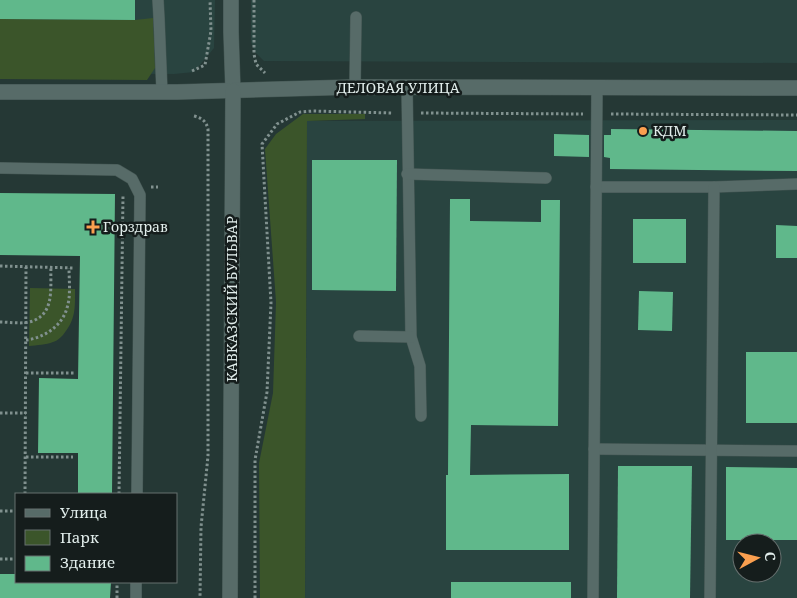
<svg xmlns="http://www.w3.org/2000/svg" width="797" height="598" viewBox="0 0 797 598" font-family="'Noto Serif',serif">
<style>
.built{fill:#294440;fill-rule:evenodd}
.green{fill:#3b552a}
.building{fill:#60b88b}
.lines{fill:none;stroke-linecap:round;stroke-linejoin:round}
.service-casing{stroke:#435552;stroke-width:12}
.minor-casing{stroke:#435552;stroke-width:16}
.tertiary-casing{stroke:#435552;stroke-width:16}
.path{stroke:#81918f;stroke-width:3;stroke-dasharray:2.5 2.5;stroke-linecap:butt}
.service{stroke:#576b68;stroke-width:11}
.minor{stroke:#576b68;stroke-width:15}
.tertiary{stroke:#576b68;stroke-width:15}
.poi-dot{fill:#fa9f4f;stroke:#151d1c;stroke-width:2}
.labels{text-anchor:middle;stroke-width:5;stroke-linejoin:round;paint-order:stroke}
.street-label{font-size:14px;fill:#e1edeb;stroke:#151d1c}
.poi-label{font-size:14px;fill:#e1edeb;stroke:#151d1c;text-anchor:start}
</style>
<rect width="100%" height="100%" fill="#253835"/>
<g class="built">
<polygon points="0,0 215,0 214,48 194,72 174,74 0,73"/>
<polygon points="251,0 797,0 797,63 264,61 255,52 251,42"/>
<path d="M797,120V598H305L307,121ZM742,543H772V573H742Z"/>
</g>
<g class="green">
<polygon points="153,18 155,68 147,80 0,79 0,19 135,20"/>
<polygon points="303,114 365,114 365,119 307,121 305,598 260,598 259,463 273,393 276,302 265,149 276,134"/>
<path d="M30,288L75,289C75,309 76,319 63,335C60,338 57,341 53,342C46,345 37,345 29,346Z"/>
</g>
<g class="building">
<polygon points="0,0 135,0 135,20 0,19"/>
<polygon points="611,129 797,131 797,171 610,169 610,158 604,157 604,135 611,135"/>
<polygon points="554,134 589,135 589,157 554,156"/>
<polygon points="312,160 397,160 396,291 312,290"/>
<polygon points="0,193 115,194 112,494 78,494 78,453 38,453 39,378 78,379 80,256 0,255"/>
<polygon points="450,199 470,199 470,221 541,222 541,200 560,200 558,426 471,425 470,475 569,474 569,550 446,550 446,475 448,475"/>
<rect x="633" y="219" width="53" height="44"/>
<polygon points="776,225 797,226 797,258 776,258"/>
<polygon points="639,291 673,292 672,331 638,330"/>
<rect x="746" y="352" width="51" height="71"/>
<polygon points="618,466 692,466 690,598 617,598"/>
<polygon points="726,467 797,468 797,540 726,540"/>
<polygon points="0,574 16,574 16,582 111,582 110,598 0,598"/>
<rect x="451" y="582" width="120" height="16"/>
</g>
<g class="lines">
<defs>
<g id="service">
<polyline points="158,0 159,18 162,92"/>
<polyline points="355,87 356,17"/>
<polyline points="407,87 411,337 420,366 421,416"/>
<polyline points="0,168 117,170 132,179 140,195 137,494"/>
<polyline points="407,174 546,178"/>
<polyline points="596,187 714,187 797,184"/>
<polyline points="359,336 411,337"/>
<polyline points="594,449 797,451"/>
<polyline points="136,598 136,582"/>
<polyline points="593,598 597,88"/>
<polyline points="710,598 714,187"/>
</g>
<polyline id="minor" points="231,0 231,32 233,91"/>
<g id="tertiary">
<polyline points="0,92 177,92 355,87 797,88"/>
<polyline points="230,598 233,91"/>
</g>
</defs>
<use href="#service" class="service-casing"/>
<use href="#minor" class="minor-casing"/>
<use href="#tertiary" class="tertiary-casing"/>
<g class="path">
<polyline points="254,0 254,54 256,64 265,73"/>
<polyline points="192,71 205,65 211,31 210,0"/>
<polyline points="421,113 583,114"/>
<polyline points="611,114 797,115"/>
<path d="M194,116C202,118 206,121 208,129V456L201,527L200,598"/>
<polyline points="151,187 158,187"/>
<polyline points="0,266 74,268"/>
<path d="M0,322C10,322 25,325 35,320C55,311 50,285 51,267"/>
<path d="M26,340C44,338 62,326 67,308C71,296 69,280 69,268"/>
<polyline points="26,373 75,373"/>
<polyline points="0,413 26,413"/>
<polyline points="26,457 73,457"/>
<polyline points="25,494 26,267"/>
<polyline points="119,494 123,195"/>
<polyline points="0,511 16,511"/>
<polyline points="0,559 16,559"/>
<polyline points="117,598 117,582"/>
<polyline points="255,598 255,460 267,392 271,303 262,144 277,124 300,112 313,111 393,113"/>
</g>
<use href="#service" class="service"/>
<use href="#minor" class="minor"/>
<use href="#tertiary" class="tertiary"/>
</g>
<g class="poi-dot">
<circle cx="643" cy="131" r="5"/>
<path d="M90.5 219.5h5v5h5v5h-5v5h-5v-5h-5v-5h5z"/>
</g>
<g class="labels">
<g class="street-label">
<text x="398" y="93">ДЕЛОВАЯ УЛИЦА</text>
<text transform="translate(232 299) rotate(-90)" y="5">КАВКАЗСКИЙ БУЛЬВАР</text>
</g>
<g class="poi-label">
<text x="653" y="136">КДМ</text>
<text x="103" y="232">Горздрав</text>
</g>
</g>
<rect x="15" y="493" width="162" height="90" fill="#151d1c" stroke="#67706f"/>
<rect x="25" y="509" width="25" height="8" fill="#576b68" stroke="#67706f"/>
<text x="60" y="518" font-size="15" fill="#e1edeb">Улица</text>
<rect x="25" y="530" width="25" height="15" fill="#3b552a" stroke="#67706f"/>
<text x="60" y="543" font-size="15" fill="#e1edeb">Парк</text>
<rect x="25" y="556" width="25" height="15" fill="#60b88b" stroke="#67706f"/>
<text x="60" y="568" font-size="15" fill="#e1edeb">Здание</text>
<g transform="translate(757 558) rotate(83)"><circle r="24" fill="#151d1c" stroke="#67706f"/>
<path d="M0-4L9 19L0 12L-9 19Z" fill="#fa9f4f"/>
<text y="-8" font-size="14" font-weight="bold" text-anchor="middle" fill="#e1edeb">С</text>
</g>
</svg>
